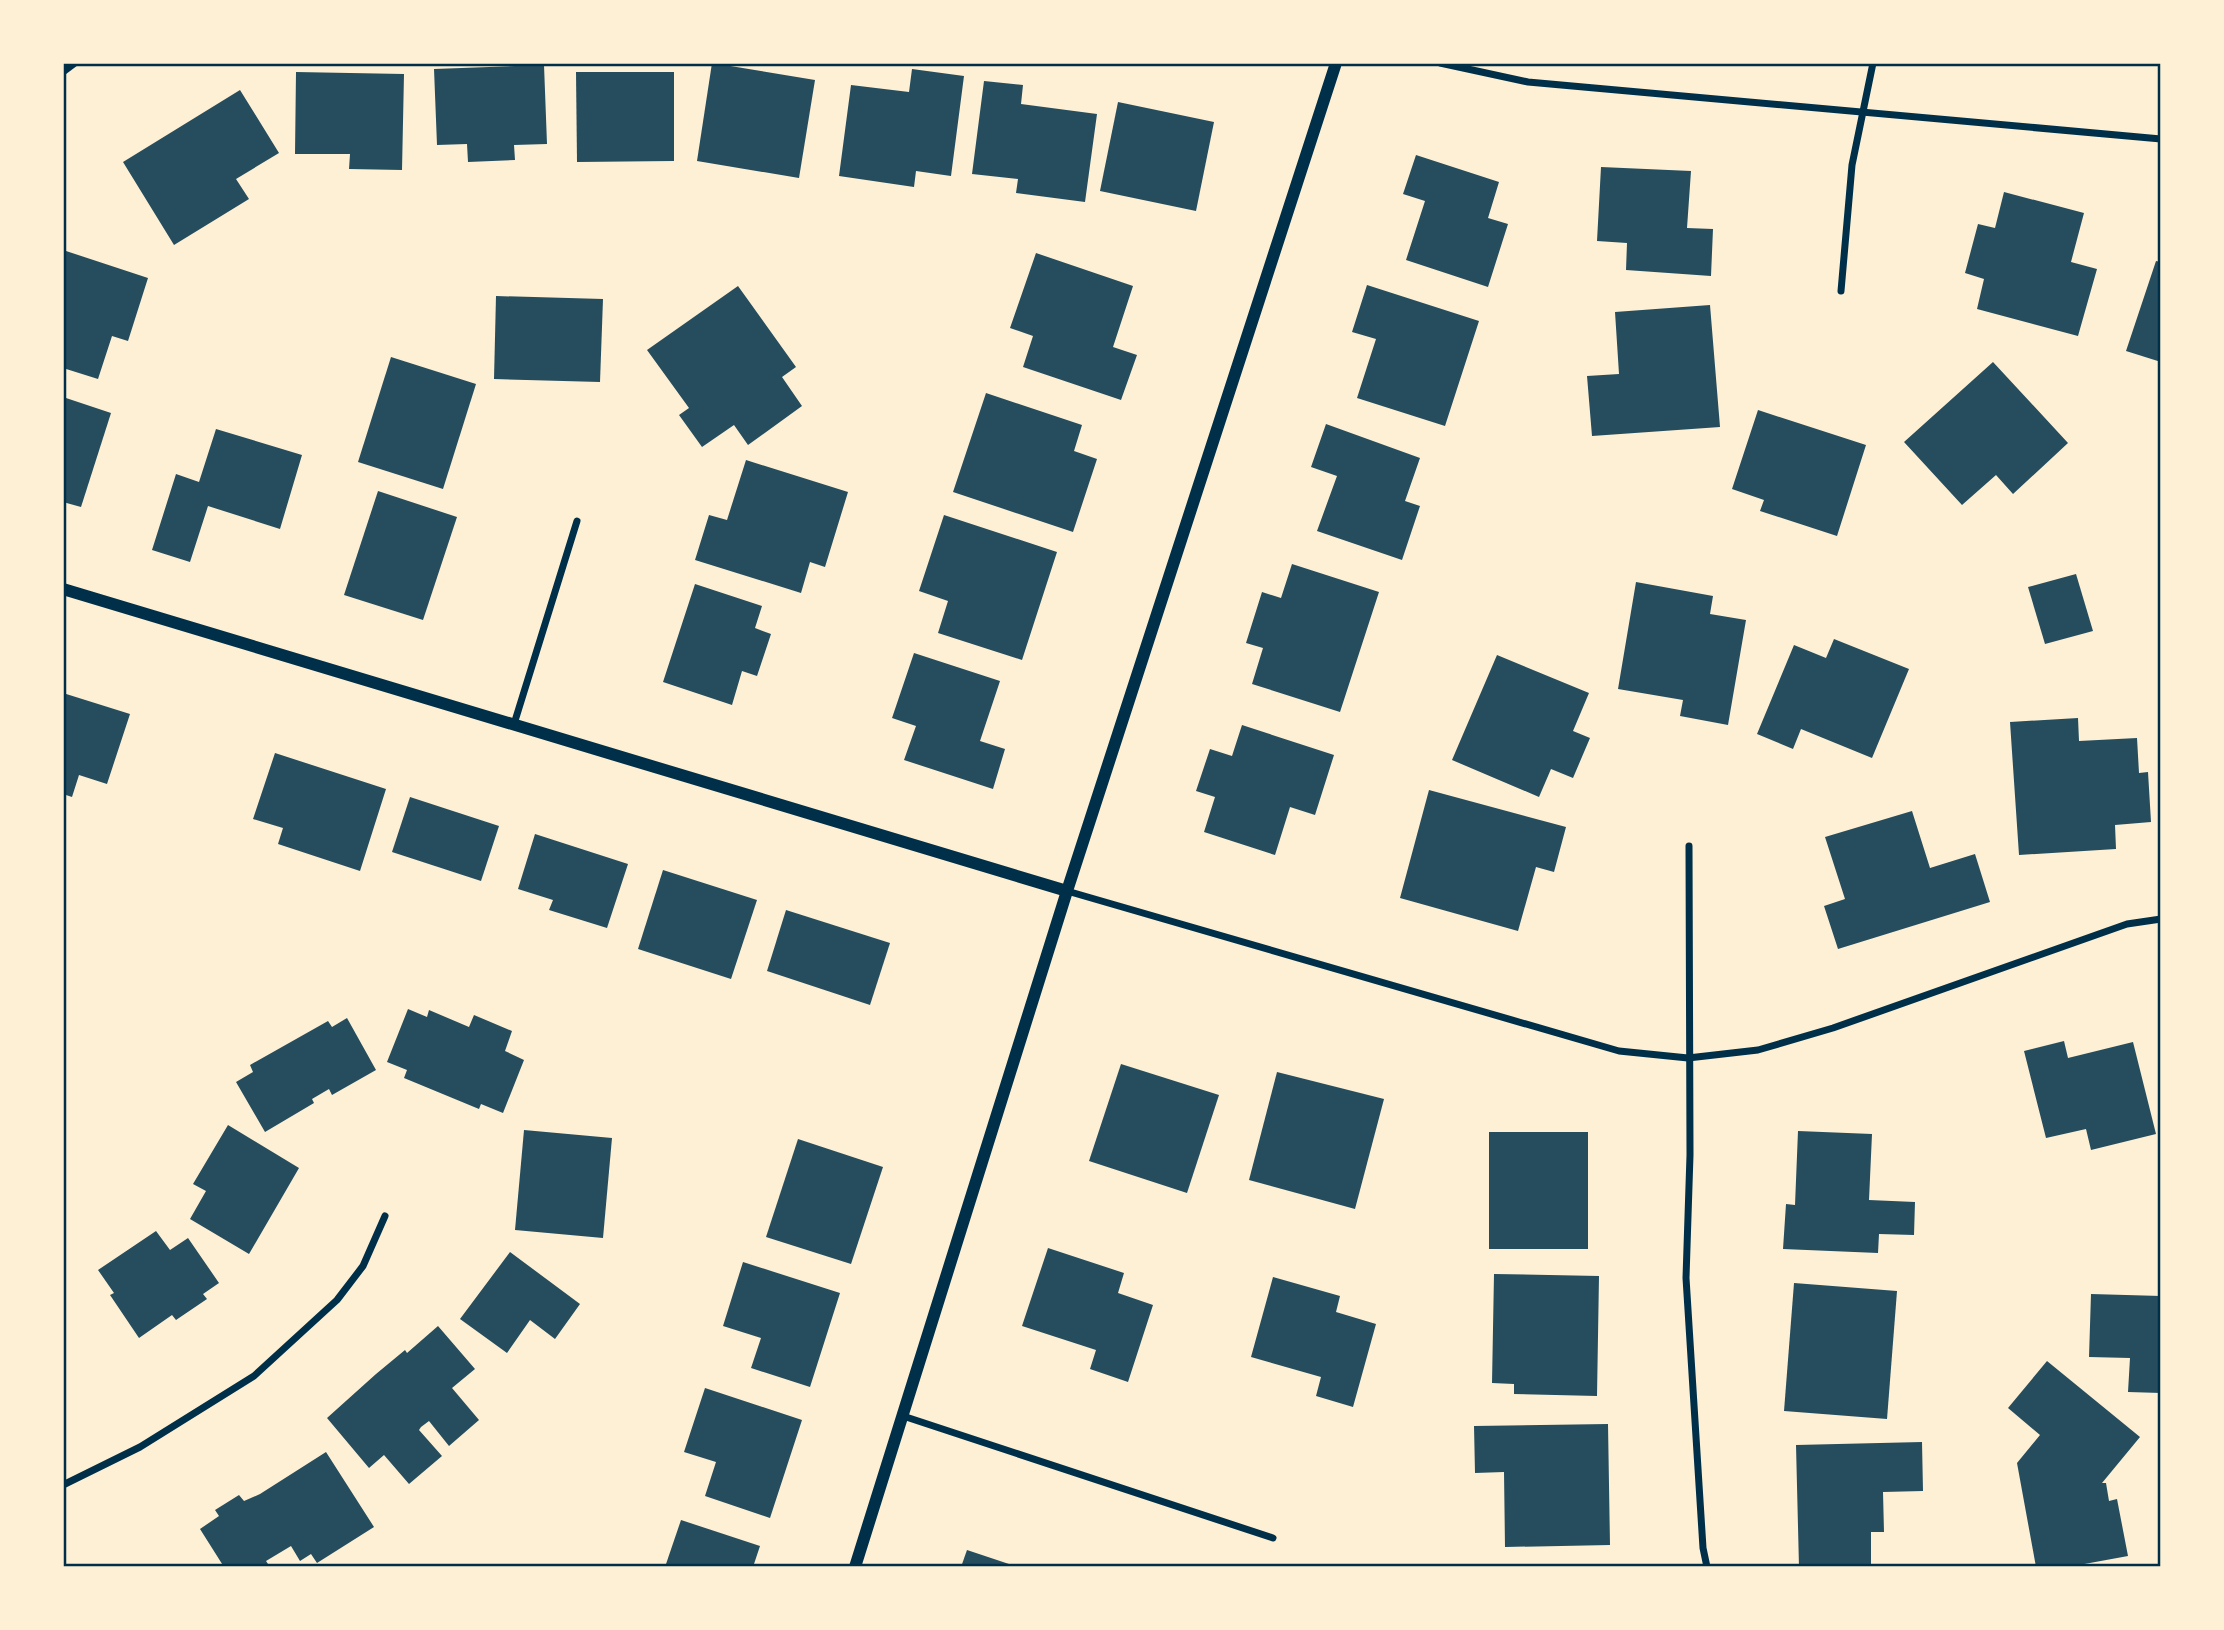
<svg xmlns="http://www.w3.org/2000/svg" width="2224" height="1630" viewBox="0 0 2224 1630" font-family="Overpass,sans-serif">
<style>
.building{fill:#264d5e}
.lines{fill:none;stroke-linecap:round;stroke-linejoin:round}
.minor{stroke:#003049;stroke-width:7}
.tertiary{stroke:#003049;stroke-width:12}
.neatline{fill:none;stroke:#003049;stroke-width:2.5}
</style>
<rect width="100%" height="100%" fill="#fdf0d5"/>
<g class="building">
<polygon points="712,63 815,80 799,178 697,161"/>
<polygon points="544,65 547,144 514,145 515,160 468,162 467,144 437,145 434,69"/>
<polygon points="912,69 964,76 951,176 916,171 914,187 839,176 851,85 909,92"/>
<polygon points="296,72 404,74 402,170 349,169 350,154 295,154"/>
<polygon points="576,72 674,72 674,161 577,162"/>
<polygon points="984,81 1023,85 1021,104 1097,114 1085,202 1016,193 1018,179 972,174"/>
<polygon points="240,90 279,153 236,179 249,199 174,245 123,162"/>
<polygon points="1118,102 1214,122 1196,211 1100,191"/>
<polygon points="1416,155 1499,182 1488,218 1508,224 1488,287 1406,260 1425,201 1403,194"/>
<polygon points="1601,167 1691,171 1687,228 1713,229 1711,276 1626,270 1627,243 1597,241"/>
<polygon points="2004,192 2084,213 2071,262 2097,269 2078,336 1977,309 1984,279 1965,273 1978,224 1995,228"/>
<polygon points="63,250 148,278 128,341 112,336 98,379 63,368"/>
<polygon points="1036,253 1133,286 1113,347 1137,355 1121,400 1023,367 1033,336 1010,328"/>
<polygon points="2156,261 2161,262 2161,362 2126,351"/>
<polygon points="1367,285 1479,321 1445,426 1357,398 1376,339 1352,332"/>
<polygon points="738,286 796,367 782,377 802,406 748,445 734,425 702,447 679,415 689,408 647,350"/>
<polygon points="496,296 603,299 600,382 494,379"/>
<polygon points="1710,305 1720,427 1592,436 1587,376 1619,374 1615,312"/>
<polygon points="391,357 476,384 443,489 358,462"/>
<polygon points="1993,362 2068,443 2013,494 1996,475 1962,505 1904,442"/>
<polygon points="986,393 1082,425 1074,451 1097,459 1073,532 953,492"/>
<polygon points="63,397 111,413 81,507 63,502"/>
<polygon points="1758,410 1866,445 1837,536 1760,511 1764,500 1732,489"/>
<polygon points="1326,424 1420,458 1405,501 1420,506 1402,560 1317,531 1337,476 1311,467"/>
<polygon points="216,429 302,455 280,529 208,506 190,562 152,550 176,474 199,482"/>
<polygon points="746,460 848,492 825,567 810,562 801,593 695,560 709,515 727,520"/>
<polygon points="378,491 457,517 423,620 344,595"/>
<polygon points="944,515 1057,552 1022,660 938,633 948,601 919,591"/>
<polygon points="1292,564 1379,592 1340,712 1252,684 1263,648 1246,643 1262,592 1281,598"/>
<polygon points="2076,574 2093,631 2045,644 2028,587"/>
<polygon points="1636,582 1713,596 1710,614 1746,620 1728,725 1680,716 1683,700 1618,689"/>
<polygon points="695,584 762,606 755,628 771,634 757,676 742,671 732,705 663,682"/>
<polygon points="1834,639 1909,669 1872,758 1801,729 1793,749 1757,734 1794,645 1826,658"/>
<polygon points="914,653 1000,681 980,741 1005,749 993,789 904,760 916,726 892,718"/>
<polygon points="1497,655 1589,693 1573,731 1590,738 1573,778 1551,769 1539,797 1452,760"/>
<polygon points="63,693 130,714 107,784 79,775 72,797 63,794"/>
<polygon points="2078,718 2079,741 2137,738 2139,773 2148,772 2151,822 2115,825 2116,849 2019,855 2010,722"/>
<polygon points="1242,725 1334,755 1315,815 1290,807 1275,855 1204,832 1215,797 1196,791 1210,749 1232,756"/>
<polygon points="275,753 386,789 360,871 278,844 283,828 253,819"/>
<polygon points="1429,790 1566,827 1554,872 1536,867 1518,931 1400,898"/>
<polygon points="410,797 499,826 481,881 392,852"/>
<polygon points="1912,811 1930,868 1975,854 1990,902 1838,949 1824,906 1845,899 1825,837"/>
<polygon points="535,834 628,864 607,928 549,910 553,900 518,889"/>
<polygon points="663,870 757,900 731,979 638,949"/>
<polygon points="786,910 890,943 870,1005 767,971"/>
<polygon points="408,1009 427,1017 429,1010 469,1027 474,1015 512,1031 505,1051 524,1060 503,1113 481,1104 479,1109 404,1078 407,1070 387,1062"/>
<polygon points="347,1018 376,1070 332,1095 329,1089 312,1099 314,1103 265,1132 236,1082 253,1072 250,1065 328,1021 332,1027"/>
<polygon points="2064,1041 2068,1058 2133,1042 2156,1134 2091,1150 2086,1129 2046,1138 2024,1051"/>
<polygon points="1121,1064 1219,1095 1187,1193 1089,1161"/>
<polygon points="1277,1072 1384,1099 1355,1209 1249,1180"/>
<polygon points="228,1125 299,1168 249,1254 190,1219 206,1191 193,1184"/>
<polygon points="524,1130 612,1138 603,1238 515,1230"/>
<polygon points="1798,1131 1872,1134 1869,1200 1915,1202 1914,1235 1879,1234 1878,1253 1783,1249 1786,1204 1795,1205"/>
<rect x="1489" y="1132" width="99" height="117"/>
<polygon points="798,1139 883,1167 851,1264 766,1237"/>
<polygon points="156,1231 170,1250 188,1238 219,1283 203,1294 207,1299 176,1320 172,1315 139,1338 110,1295 114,1293 98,1270"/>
<polygon points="1048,1248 1124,1273 1118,1293 1153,1305 1128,1382 1090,1369 1096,1350 1022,1326"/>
<polygon points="510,1252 580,1304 555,1339 530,1320 507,1353 460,1319"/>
<polygon points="743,1262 840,1293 810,1387 751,1368 761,1338 723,1326"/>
<polygon points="1494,1274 1599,1276 1597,1396 1514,1394 1514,1384 1492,1383"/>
<polygon points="1273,1277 1340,1296 1336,1312 1376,1324 1353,1407 1316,1396 1321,1377 1251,1357"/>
<polygon points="1794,1283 1897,1291 1887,1419 1784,1411"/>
<polygon points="2091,1294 2161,1296 2161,1393 2128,1392 2130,1358 2089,1357"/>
<polygon points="438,1326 475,1369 452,1388 479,1420 449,1446 429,1421 421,1427 419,1430 442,1456 409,1484 384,1455 369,1468 327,1418 376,1374 405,1350 407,1353"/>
<polygon points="2047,1361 2140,1437 2102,1483 2106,1483 2109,1501 2117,1499 2128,1556 2068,1567 2036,1567 2017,1463 2040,1435 2008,1408"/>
<polygon points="705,1388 802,1420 770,1518 705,1496 716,1462 684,1452"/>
<polygon points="1608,1424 1610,1545 1505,1547 1504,1472 1475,1473 1474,1426"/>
<polygon points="1922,1442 1923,1491 1883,1492 1884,1532 1871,1532 1871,1567 1799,1567 1796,1445"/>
<polygon points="326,1452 374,1527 317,1563 311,1554 300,1561 291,1546 266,1561 270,1567 224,1567 200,1529 219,1516 215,1510 239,1495 244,1501 260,1494"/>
<polygon points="681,1520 760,1546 753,1567 665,1567"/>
<polygon points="967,1550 1009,1564 1008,1567 961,1567"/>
</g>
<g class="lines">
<g class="minor">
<polyline points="1440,63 1528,82 2161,139"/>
<polyline points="63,72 75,63"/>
<polyline points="1841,291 1852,165 1873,63"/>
<polyline points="514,724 577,521"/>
<polyline points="1689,846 1690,1155 1686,1278 1703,1548 1707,1567"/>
<polyline points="1067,891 1619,1051 1688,1058 1758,1050 1833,1028 2127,924 2161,919"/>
<polyline points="903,1416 1273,1538"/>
<polyline points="63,1485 140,1447 254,1376 337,1300 363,1266 385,1216"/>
</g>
<g class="tertiary">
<polyline points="63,589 1067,891"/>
<polyline points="855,1567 1067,891 1336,63"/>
</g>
</g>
<rect width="2224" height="1630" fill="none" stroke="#fdf0d5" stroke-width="130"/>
<rect x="65" y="65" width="2094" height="1500" class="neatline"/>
</svg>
